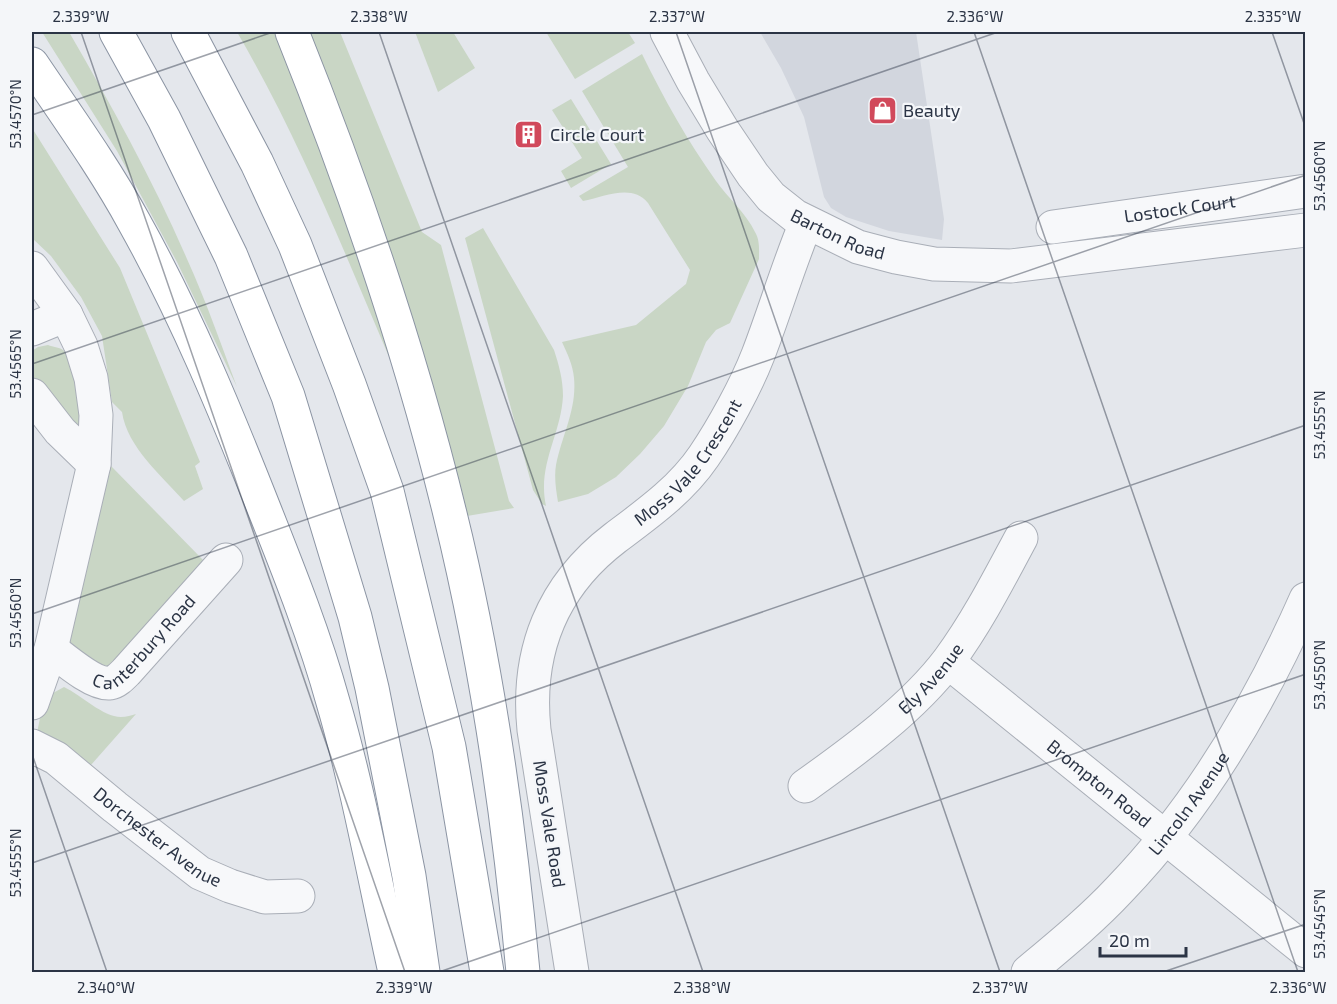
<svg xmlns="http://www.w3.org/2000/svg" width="1337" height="1004" viewBox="0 0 1337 1004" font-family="'Exo 2',sans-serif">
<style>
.built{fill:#d2d6de}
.green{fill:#c9d6c5}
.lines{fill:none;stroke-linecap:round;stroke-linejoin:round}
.minor-casing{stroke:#a9aeb7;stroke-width:35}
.tertiary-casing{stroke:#a9aeb7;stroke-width:35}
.motorway-casing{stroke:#8b94a3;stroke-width:35}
.minor{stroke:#f7f8fa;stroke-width:33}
.tertiary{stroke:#f7f8fa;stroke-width:33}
.motorway{stroke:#fff;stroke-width:33}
.ticks{fill:none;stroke:#2b3445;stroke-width:1.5;stroke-opacity:0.45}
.labels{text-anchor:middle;stroke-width:4.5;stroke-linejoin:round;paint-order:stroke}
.poi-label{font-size:18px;fill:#2b3445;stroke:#f4f6f9;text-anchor:start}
.street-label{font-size:18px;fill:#2b3445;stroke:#f4f6f9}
.neatline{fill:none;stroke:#2b3445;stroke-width:2}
.ticks-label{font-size:15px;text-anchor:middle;fill:#2b3445}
</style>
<rect width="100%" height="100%" fill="#e4e7ec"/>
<polygon class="built" points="760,32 916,32 944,219 942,240 889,231 846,217 831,208 824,197 804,117 781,68"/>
<g class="green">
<path d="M42,32H69C111,105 153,180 187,259C206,301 221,344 237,387L177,262L117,151Z"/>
<path d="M237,32H277C319,141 360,252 392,364C344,251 299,138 237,32Z"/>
<polygon points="305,32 340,32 422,232 441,245 509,501 514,508 467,516"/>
<polygon points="415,32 453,32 475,68 438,92"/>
<polygon points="546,32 628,32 635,43 575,79"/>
<path d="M642,54C664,99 687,140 716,181C728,198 746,213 755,232C760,240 759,250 759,259L730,323L716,330L706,342L688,386L664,426L640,454L616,477L588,494L558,502C556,490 554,477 556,465C562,435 577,409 574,378C573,365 567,353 562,342L636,325L686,284L690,270L648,203C632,183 604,197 583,201L579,196L628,167L582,91Z"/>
<polygon points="571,99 611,164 571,188 561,171 582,158 552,110"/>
<path d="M32,128L120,268L200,462L195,466L203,489L184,501C162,476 127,447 122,412L112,402L102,336L81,297L51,256L32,238Z"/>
<path d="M483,228L554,350C559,365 563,380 563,396C561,435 537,465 546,506L542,504L533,490L465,238Z"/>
<path d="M48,345C53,347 59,347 63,350C83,366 81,402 80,425L72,429L32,380V351L38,347Z"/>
<polygon points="111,466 203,560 209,570 126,672 53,649"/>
<path d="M64,687C81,695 103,717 121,717C126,717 132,715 136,714L83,774L36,738L44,698Z"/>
</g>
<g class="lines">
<defs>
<g id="minor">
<path id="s1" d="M1053,227L1306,191"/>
<polyline points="32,268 66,315 81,346 91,378 96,415 94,464 51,649 32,703"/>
<polyline points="32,329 66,315"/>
<polyline points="32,395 60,431 94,464"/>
<path id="s2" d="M51,649C64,659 94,685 110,683C116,682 121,677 126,672L226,560"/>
<path id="s3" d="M948,662L1306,951"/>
<path id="s4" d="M32,746L56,758L115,807L200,873L230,886L265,897L298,896"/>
<path id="s5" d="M805,786C854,751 913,708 949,660C977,622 999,579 1021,538"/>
<path id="s6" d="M572,972L534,730C526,652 552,586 615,538C647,514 681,490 704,456C723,428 746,386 758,355C775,311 788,266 806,223"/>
<path id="s7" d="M1028,972C1059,946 1091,920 1119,890C1200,806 1259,706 1306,599"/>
</g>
<g id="tertiary">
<path id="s8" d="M667,32L693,81L722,129L753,175L771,197L795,216L858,247L896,257L934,264L1011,266L1306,230"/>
</g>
<g id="motorway">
<polyline points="116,32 164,119 231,256 288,396 355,617 372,688 409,876 423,972"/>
<polyline points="188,32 257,163 295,245 349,384 387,491 449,747 487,972"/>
<path d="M292,32C355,189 410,350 450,514C487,664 509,819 523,972"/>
<path d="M32,64C67,116 104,167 134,222C186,315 226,412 265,511C290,574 315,637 333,702C359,791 375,882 395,972"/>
</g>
</defs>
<use href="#minor" class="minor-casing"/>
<use href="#tertiary" class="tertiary-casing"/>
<use href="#motorway" class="motorway-casing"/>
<use href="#minor" class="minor"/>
<use href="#tertiary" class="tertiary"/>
<use href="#motorway" class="motorway"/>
</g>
<path class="ticks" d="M81,32L405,972M379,32L703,972M676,32L1000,972M974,32L1298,972M1272,32L1306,129M32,115L273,32M32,364L998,32M32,614L1306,175M32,754L107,972M32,863L1306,425M439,972L1306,674M1163,972L1306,924"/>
<defs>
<symbol id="shop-square" viewBox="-11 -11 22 22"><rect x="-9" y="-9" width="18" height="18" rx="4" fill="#d1495b" stroke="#f4f6f9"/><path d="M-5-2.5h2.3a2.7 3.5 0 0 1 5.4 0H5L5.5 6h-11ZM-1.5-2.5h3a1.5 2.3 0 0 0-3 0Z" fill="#fff"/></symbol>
<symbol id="building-square" viewBox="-11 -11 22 22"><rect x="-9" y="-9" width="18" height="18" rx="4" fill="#d1495b" stroke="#f4f6f9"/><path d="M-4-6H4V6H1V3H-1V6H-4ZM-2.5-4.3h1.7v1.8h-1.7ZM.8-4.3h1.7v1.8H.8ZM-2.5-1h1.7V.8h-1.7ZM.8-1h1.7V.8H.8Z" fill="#fff"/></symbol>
</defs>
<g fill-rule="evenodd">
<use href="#shop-square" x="866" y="94" width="33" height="33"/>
<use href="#building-square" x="512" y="118" width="33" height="33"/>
</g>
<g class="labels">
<g class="poi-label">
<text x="903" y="117">Beauty</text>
<text x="550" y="141">Circle Court</text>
</g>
<g class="street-label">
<text dy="6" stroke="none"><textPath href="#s1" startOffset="128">Lostock Court</textPath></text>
<text dy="6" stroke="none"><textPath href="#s8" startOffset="273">Barton Road</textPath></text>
<text dy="6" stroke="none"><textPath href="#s6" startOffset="570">Moss Vale Crescent</textPath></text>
<text dy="6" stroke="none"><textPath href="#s2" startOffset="120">Canterbury Road</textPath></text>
<text dy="6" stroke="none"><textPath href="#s5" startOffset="166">Ely Avenue</textPath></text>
<text dy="6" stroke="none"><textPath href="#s3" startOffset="194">Brompton Road</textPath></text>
<text dy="6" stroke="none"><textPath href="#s7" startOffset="234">Lincoln Avenue</textPath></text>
<text transform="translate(549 824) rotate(81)" y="6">Moss Vale Road</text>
<text dy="6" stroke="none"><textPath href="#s4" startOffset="156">Dorchester Avenue</textPath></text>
</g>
</g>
<rect width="1337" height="1004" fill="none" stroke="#f4f6f9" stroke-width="66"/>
<path d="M1100 947v9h86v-9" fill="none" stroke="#2b3445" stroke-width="3"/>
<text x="1109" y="947" font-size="18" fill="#2b3445" stroke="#f4f6f9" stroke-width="4.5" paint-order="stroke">20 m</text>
<rect x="33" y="33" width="1271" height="938" class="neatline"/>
<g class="ticks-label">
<text x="81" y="22">2.339°W</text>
<text x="379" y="22">2.338°W</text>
<text x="677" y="22">2.337°W</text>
<text x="975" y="22">2.336°W</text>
<text x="1273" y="22">2.335°W</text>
<text transform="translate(16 114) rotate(-90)" y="5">53.4570°N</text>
<text transform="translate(1320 176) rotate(-90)" y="5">53.4560°N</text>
<text transform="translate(16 364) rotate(-90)" y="5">53.4565°N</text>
<text transform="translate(1320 425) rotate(-90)" y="5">53.4555°N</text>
<text transform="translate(16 613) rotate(-90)" y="5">53.4560°N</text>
<text transform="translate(1320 675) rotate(-90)" y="5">53.4550°N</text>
<text transform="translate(16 863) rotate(-90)" y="5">53.4555°N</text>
<text transform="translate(1320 924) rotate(-90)" y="5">53.4545°N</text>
<text x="106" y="993">2.340°W</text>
<text x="404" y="993">2.339°W</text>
<text x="702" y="993">2.338°W</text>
<text x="1000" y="993">2.337°W</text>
<text x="1298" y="993">2.336°W</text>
</g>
</svg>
